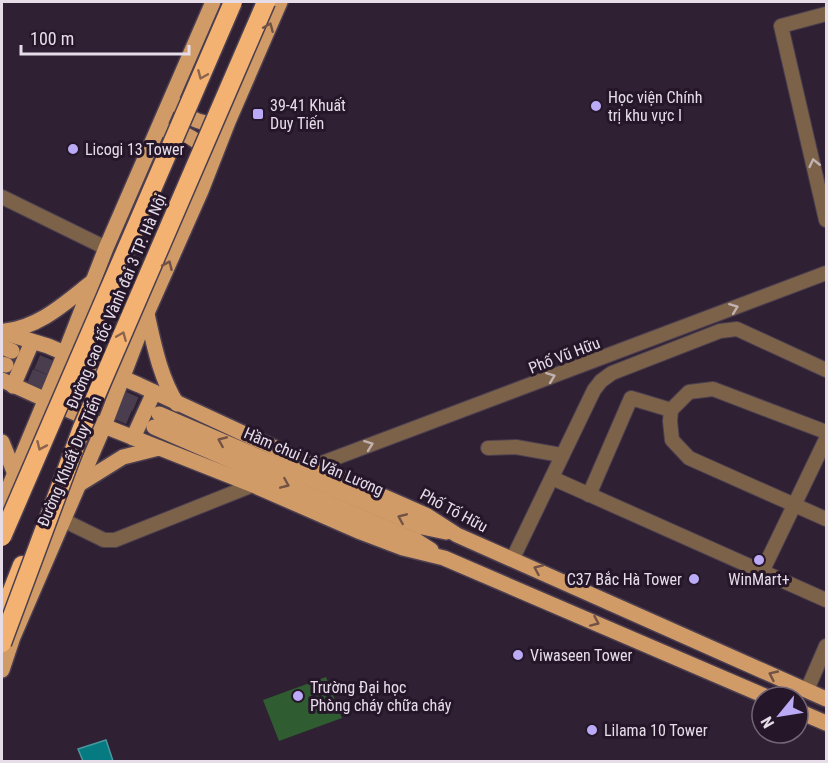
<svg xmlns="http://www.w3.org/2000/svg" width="828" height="763" viewBox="0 0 828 763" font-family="'Roboto Condensed',sans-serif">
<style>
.green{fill:#2f5c30}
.water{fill:#067a81;stroke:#4998a0;stroke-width:1.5}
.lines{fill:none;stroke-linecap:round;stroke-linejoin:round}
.primary-tunnel{stroke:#4a3d4e;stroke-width:15;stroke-dasharray:15 8;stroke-linecap:butt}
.street-casing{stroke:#4c3f50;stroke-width:16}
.primary-casing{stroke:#4c3f50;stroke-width:18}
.highway-casing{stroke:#4c3f50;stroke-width:21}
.street{stroke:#7c6249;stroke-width:14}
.primary{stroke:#d19b67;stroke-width:15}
.highway{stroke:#f3b272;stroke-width:18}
.highway-bridge-casing{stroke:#4c3f50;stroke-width:21;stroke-linecap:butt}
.highway-bridge{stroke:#f3b272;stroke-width:18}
.oneway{stroke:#725245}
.oneway2{stroke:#8c644e}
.oneway3{stroke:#c1b2b1}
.poi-dot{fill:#bbaaf6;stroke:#251729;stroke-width:2}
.labels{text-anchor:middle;stroke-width:6;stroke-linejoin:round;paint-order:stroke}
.poi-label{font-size:16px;fill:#e6dde9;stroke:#251729;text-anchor:start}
.street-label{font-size:16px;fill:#e6dde9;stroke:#251729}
</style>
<rect width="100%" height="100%" fill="#2f2133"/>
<polygon class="green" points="326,677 342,718 279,741 263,700"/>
<polygon class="water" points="106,740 113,761 83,761 78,749"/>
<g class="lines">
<g class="primary-tunnel">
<polyline points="16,353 156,413"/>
<polyline points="9,367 153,427"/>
</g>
<defs>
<g id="street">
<polyline points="826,14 781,26 826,220"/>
<polyline points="2,197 106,248"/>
<polyline points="826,432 713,389 689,392 671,410 670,421 672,440 689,458 826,519"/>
<polyline points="488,448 516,447 561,455"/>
<polyline points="314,466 826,273"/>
<polyline points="552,478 826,600"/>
<polyline points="589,495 631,398 671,410"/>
<polyline points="63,520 104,540 115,540 253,485"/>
<polyline points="513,558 594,390 601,381 612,373 720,331 737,329 826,370"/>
<polyline points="762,572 826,439"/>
<polyline points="807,690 826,646"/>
</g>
<g id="primary">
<path d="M178,105C188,121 206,125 223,123"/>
<path d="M167,131C186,131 198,141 210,154"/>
<path d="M147,314C154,345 160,377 177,404"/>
<path d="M5,331C40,327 65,303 92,282"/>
<polyline points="2,332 48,346 139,385 314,466 426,515 457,535 826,699"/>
<polyline points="2,347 12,351"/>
<polyline points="2,364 6,365"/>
<polyline points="2,380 104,426 253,485 358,531 403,548 444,558 767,697"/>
<polyline points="13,386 32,342"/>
<polyline points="159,414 422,527 446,532"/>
<polyline points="154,427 417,541 431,550"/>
<polyline points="133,438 154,392"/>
<polyline points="2,442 15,474"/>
<polyline points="78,485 123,457 159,448"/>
<polyline points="2,504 65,353 106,248 213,2"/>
<polyline points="2,670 13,637 104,426 147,313 201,191 228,122 280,2"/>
<polyline points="798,711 826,723"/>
</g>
<polyline id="highway" points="2,616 22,565"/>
</defs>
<use href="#street" class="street-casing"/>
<use href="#primary" class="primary-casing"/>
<use href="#highway" class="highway-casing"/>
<use href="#street" class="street"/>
<use href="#primary" class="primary"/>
<use href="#highway" class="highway"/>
<defs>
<g id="highway-bridge">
<polyline points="2,537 233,2"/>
<polyline points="2,643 82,428 266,2"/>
</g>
</defs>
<use href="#highway-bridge" class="highway-bridge-casing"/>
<use href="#highway-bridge" class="highway-bridge"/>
</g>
<defs><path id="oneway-chevron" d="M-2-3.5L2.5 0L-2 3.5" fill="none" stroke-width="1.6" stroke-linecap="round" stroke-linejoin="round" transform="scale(1.5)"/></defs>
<g class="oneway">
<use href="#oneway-chevron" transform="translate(269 27) rotate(-67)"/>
<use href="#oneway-chevron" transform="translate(168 265) rotate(-66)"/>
<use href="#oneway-chevron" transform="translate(222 441) rotate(-157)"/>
<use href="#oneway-chevron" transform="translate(285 484) rotate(23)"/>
<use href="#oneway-chevron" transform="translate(402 518) rotate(-157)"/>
<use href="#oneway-chevron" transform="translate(538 569) rotate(-156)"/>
<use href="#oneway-chevron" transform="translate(595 622) rotate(24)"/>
<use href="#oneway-chevron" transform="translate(773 675) rotate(-155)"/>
</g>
<g class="oneway2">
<use href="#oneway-chevron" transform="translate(202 75) rotate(113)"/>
<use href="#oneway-chevron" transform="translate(122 336) rotate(-67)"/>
<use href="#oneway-chevron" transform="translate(41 446) rotate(114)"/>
</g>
<g class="oneway3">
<use href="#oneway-chevron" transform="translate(814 163) rotate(-103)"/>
<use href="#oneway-chevron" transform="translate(734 308) rotate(-21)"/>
<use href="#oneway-chevron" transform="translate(551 377) rotate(-21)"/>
<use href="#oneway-chevron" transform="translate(369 445) rotate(-20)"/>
</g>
<g class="poi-dot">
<circle cx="596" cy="106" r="6"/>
<rect x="252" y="108" width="12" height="12" rx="3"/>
<circle cx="73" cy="149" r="6"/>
<circle cx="759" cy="560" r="6"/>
<circle cx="694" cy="579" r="6"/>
<circle cx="518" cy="655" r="6"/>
<circle cx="298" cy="696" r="6"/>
<circle cx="592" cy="730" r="6"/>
</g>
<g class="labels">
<g class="poi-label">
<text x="608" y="103">Học viện Chính<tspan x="608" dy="18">trị khu vực I</tspan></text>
<text x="270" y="111">39-41 Khuất<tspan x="270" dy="18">Duy Tiến</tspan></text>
<text x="85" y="155">Licogi 13 Tower</text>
<text x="682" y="585" text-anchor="end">C37 Bắc Hà Tower</text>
<text x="759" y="585" text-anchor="middle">WinMart+</text>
<text x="530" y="661">Viwaseen Tower</text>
<text x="310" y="693">Trường Đại học<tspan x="310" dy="18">Phòng cháy chữa cháy</tspan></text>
<text x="604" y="736">Lilama 10 Tower</text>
</g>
<g class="street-label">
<text transform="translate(116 301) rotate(-67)" y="6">Đường cao tốc Vành đai 3 TP. Hà Nội</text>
<text transform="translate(564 355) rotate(-21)" y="6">Phố Vũ Hữu</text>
<text transform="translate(69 461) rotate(-67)" y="6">Đường Khuất Duy Tiến</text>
<text transform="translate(314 461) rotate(23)" y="6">Hầm chui Lê Văn Lương</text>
<text transform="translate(454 510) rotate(28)" y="6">Phố Tố Hữu</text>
</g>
</g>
<rect width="828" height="763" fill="none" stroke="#e6dde9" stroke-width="6"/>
<g transform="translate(780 715) rotate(240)"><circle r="28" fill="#251729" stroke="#726676" stroke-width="1.5"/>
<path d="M0-4.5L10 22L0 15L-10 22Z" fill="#bbaaf6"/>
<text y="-9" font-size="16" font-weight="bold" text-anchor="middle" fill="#e6dde9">N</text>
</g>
<path d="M21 45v9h168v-9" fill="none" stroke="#e6dde9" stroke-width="3"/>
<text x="30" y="45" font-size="18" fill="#e6dde9" stroke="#251729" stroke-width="4.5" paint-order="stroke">100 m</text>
</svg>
